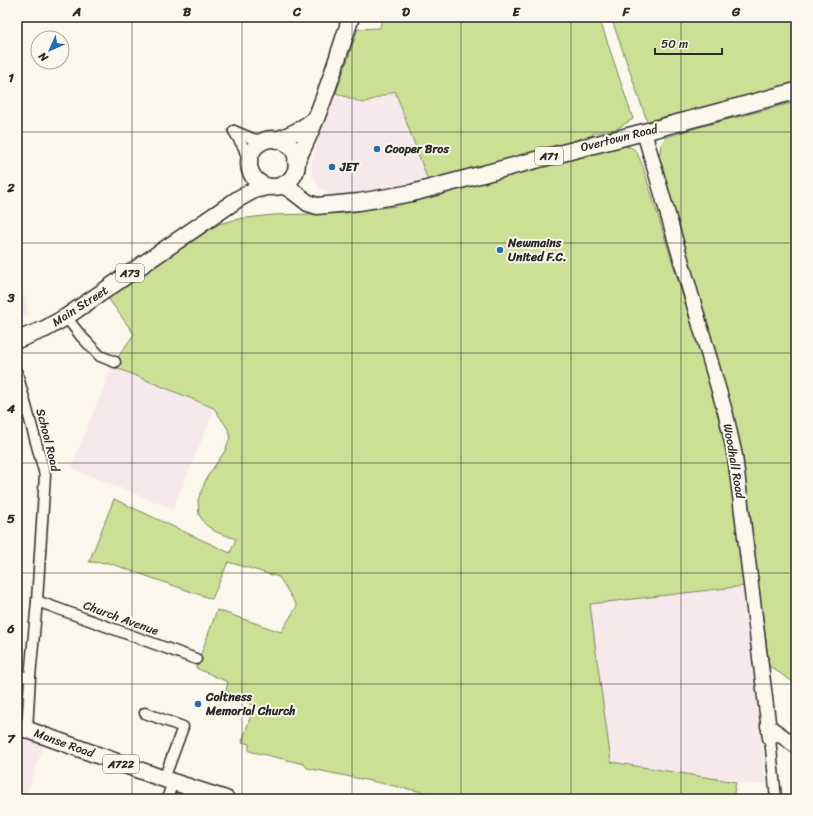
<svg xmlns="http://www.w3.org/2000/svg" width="813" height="816" viewBox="0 0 813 816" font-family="Sriracha,sans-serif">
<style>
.built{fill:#f7e8ec}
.green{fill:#cbe095;stroke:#7b8660}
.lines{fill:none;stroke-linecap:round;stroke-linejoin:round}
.street-casing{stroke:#2b2b2b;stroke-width:13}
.secondary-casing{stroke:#2b2b2b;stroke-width:17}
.primary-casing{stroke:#2b2b2b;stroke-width:19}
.street{stroke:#fbf7ec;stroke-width:10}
.secondary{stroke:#fbf7ec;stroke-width:14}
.primary{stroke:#fbf7ec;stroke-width:16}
.grid{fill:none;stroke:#2b2b2b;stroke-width:1;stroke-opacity:0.55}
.poi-dot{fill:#1f6fb2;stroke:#fbf7ec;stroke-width:1.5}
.labels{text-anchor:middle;stroke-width:4;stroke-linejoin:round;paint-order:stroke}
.shield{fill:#fbf7ec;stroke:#696865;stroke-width:1}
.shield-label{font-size:11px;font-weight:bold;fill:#2b2b2b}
.street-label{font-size:12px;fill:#2b2b2b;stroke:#fbf7ec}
.poi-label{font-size:12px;font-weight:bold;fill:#2b2b2b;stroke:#fbf7ec;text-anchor:start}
.neatline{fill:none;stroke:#2b2b2b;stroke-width:1.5}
.grid-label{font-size:13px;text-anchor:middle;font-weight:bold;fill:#2b2b2b}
</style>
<rect width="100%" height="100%" fill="#fbf7ec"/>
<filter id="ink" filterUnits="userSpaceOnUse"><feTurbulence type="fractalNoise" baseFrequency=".025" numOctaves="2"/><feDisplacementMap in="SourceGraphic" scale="8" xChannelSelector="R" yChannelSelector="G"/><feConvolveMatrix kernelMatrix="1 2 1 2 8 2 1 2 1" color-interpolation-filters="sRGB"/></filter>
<g filter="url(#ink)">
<g class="built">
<polygon points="395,91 429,183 349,196 336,195 328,193 320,188 316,182 312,172 311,166 324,120 336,93 363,103"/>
<polygon points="17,265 29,315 17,320"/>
<polygon points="112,366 215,408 173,509 71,468"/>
<polygon points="744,586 766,785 736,782 611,763 597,660 590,604"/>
<polygon points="17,732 44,744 25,799 17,799"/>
</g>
<g class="green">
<polygon points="382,17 599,17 633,119 616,129 593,133 593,135 429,183 395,91 363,103 336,93 358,29 380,28"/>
<polygon points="611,17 796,17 796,83 749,97 647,121"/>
<polygon points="796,102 796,684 769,666 745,475 733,424 678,228 659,157 661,145 666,137 710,124"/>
<path d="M618,145C637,147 636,150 643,167L698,345L714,398L733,480L744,586L590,604L597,660L611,762L736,782L733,799H460L432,794L366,780L307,768L304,764L249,751V744L242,742L254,706L246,702V701L226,691L228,682L196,668L217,610L281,632L297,606L279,577L228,562L212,599L109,563L89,562L114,499L230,553L236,539L216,532L206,525L199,515L198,500L207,477L225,451L230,437L228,429L214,408L112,366L134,334L108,298L206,232L219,224L238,219L273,215L344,213L396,206L558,161Z"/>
</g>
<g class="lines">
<defs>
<g id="street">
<polyline points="234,131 244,148 249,164"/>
<polyline points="234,131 253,139 265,141"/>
<polyline points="66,317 81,336 100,356 115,362"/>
<polyline points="17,373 45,475 37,601 30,677 27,730"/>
<polyline points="37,601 196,659"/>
<polyline points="17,676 30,677"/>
<polyline points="145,713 183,727 164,779"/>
<polyline points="770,738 776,799"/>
<polyline points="167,799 173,782"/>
</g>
<g id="secondary">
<polyline points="644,132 726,415 735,456 770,738"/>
<polyline points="768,726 796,746"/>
</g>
<g id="primary">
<circle cx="273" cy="163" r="24"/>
<path d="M277,140C292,134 304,129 316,118"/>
<path d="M296,162C320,116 335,66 351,17"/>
<polyline points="282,185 290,189 308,203 317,206 359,202 412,193 547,157 644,132 796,91"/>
<polyline points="17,340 45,329 66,317 238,199 254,190 267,187"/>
<polyline points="17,726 164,779 226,799"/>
</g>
</defs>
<use href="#street" class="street-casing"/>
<use href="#secondary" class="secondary-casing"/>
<use href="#primary" class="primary-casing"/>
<use href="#street" class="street"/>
<use href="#secondary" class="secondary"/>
<use href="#primary" class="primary"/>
</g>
</g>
<path class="grid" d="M132,17V799M242,17V799M352,17V799M461,17V799M571,17V799M681,17V799M17,132H796M17,243H796M17,353H796M17,463H796M17,573H796M17,684H796"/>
<g class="poi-dot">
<circle cx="377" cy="149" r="4"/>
<circle cx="332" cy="167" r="4"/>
<circle cx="500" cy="250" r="4"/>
<circle cx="198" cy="704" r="4"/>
</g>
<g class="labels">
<g class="shield">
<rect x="535" y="147" width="28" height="18" rx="3"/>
<rect x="116" y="264" width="28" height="18" rx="3"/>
<rect x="103" y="755" width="36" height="18" rx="3"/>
</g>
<g class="shield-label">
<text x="549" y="160">A71</text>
<text x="130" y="277">A73</text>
<text x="121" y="768">A722</text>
</g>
<g class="street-label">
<text transform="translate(619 138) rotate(-14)" y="4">Overtown Road</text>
<text transform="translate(80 306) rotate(-33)" y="4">Main Street</text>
<text transform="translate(48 440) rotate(76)" y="4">School Road</text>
<text transform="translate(734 461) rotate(80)" y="4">Woodhall Road</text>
<text transform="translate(121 618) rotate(20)" y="4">Church Avenue</text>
<text transform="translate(64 743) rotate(20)" y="4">Manse Road</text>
</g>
<g class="poi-label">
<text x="385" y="153">Cooper Bros</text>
<text x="340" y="171">JET</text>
<text x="508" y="247">Newmains<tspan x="508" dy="14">United F.C.</tspan></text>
<text x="206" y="701">Coltness<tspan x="206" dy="14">Memorial Church</tspan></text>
</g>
</g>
<rect width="813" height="816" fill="none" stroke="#fbf7ec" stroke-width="44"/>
<g transform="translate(50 50) rotate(225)"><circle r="19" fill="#fbf7ec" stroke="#a8a59f"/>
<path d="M0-3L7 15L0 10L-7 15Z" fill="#1f6fb2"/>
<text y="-6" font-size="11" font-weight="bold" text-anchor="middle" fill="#2b2b2b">N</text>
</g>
<path d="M655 48v6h67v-6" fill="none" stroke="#2b2b2b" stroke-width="2"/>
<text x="661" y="48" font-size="12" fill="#2b2b2b" stroke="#fbf7ec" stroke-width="3" paint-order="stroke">50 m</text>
<rect x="22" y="22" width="769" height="772" class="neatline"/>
<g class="grid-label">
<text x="77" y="16">A</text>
<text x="187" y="16">B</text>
<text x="297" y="16">C</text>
<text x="406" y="16">D</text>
<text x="516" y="16">E</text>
<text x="626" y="16">F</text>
<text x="736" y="16">G</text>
<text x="11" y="82">1</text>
<text x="11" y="192">2</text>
<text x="11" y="302">3</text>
<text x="11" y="413">4</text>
<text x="11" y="523">5</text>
<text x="11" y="633">6</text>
<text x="11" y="743">7</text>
</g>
</svg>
